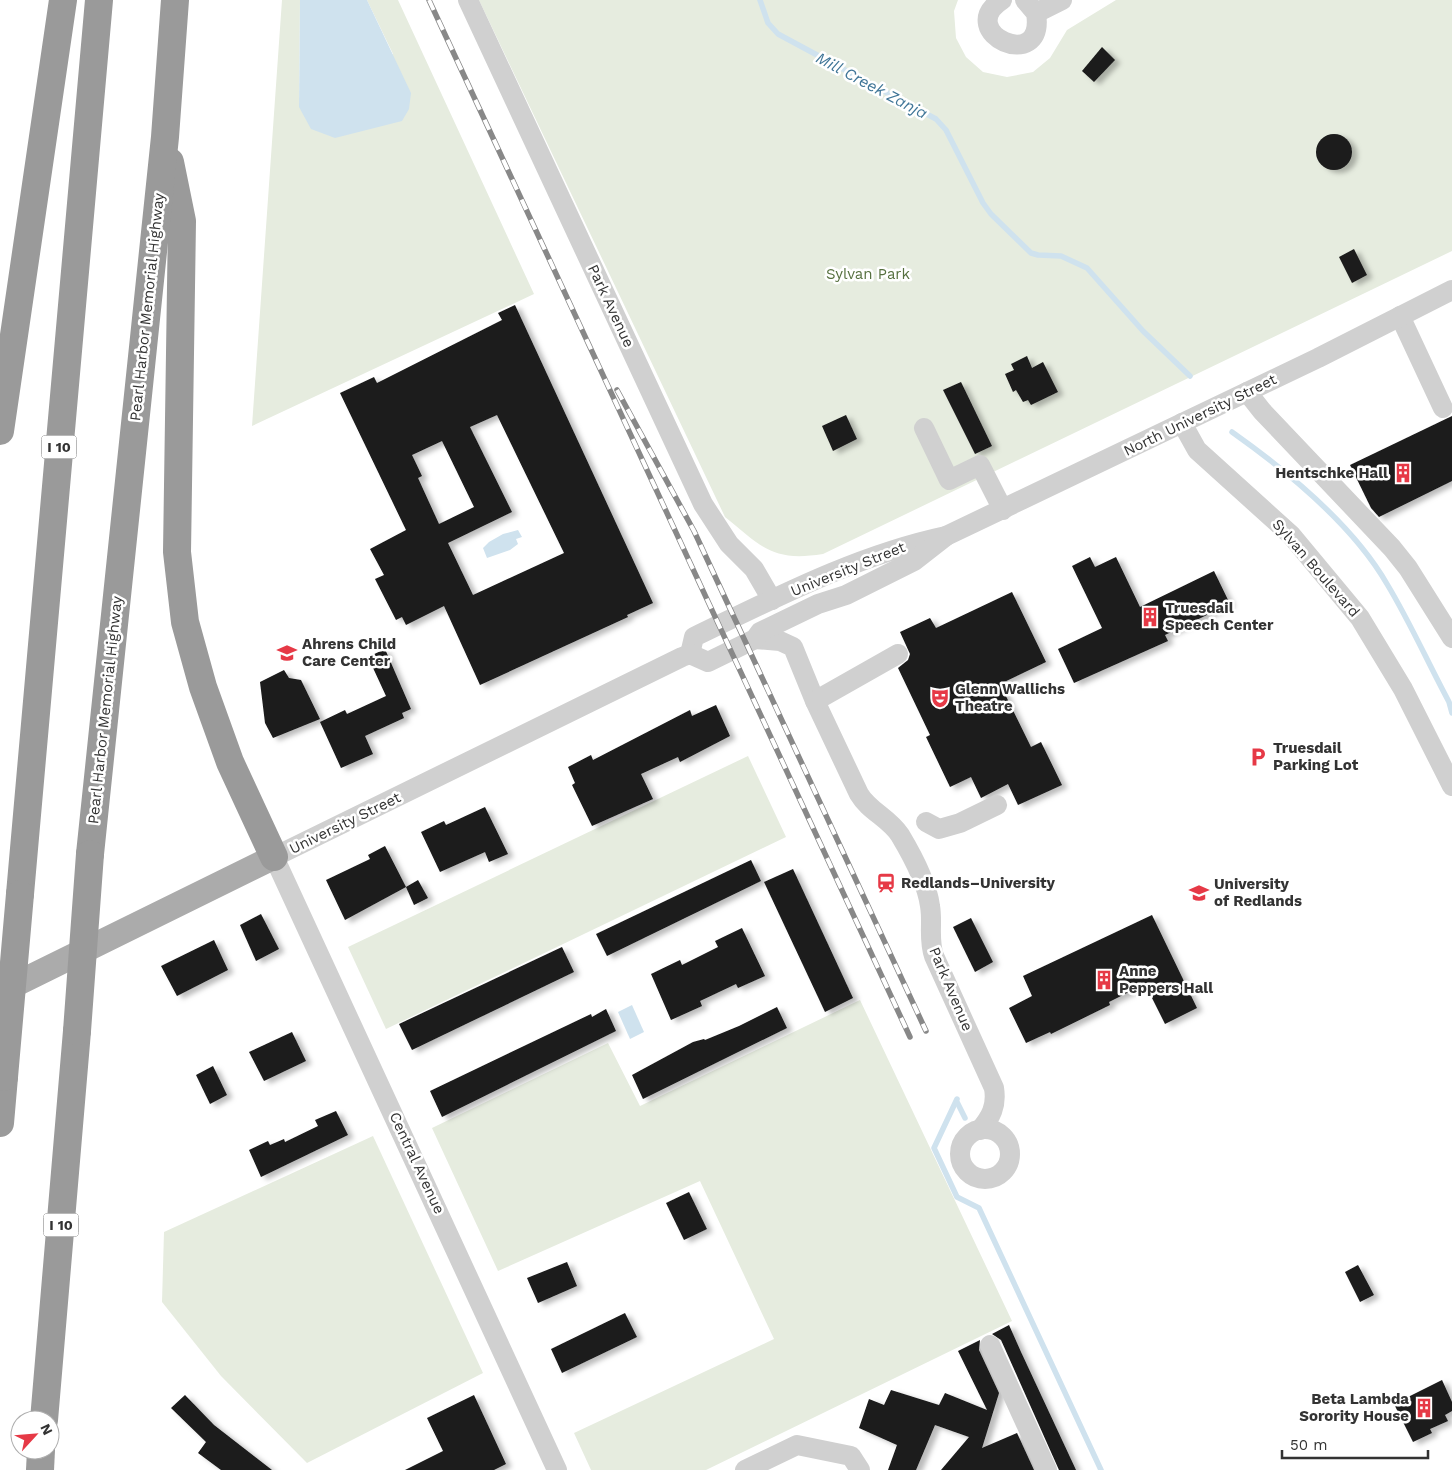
<svg xmlns="http://www.w3.org/2000/svg" width="1452" height="1470" viewBox="0 0 1452 1470" font-family="'Work Sans',sans-serif">
<style>
.green{fill:#e6ecdf}
.water{fill:#cfe2ee}
.lines{fill:none;stroke-linecap:round;stroke-linejoin:round}
.stream{stroke:#cfe2ee;stroke-width:5.5}
.building{fill:#1a1a1a;fill-rule:evenodd;filter:url(#shadow)}
.minor{stroke:#d0d0d0;stroke-width:20}
.major{stroke:#ababab;stroke-width:25}
.highway{stroke:#9a9a9a;stroke-width:28}
.rail-casing{stroke:#888;stroke-width:5.5}
.rail{stroke:#fff;stroke-width:4;stroke-dasharray:11;stroke-linecap:butt}
.highway-bridge{stroke:#9a9a9a;stroke-width:28}
.labels{text-anchor:middle;stroke-width:5;stroke-linejoin:round;paint-order:stroke}
.shield{fill:#fff;stroke:#707070;stroke-width:1}
.shield-label{font-size:14px;font-weight:bold;fill:#333}
.park-label{font-size:15px;fill:#56703f;stroke:#fff}
.street-label{font-size:15px;fill:#333;stroke:#fff}
.poi-label{font-size:15px;font-weight:bold;fill:#333;stroke:#fff;text-anchor:start}
.water-label{font-size:16px;font-style:italic;fill:#3f7597;stroke:#fff}
</style>
<defs>
<filter id="shadow"><feDropShadow dx="5.5" dy="3" stdDeviation="2.5" flood-color="#0004"/></filter>
</defs>
<rect width="100%" height="100%" fill="#fff"/>
<g class="green">
<polygon points="282,0 300,0 299,107 393,54 367,0 398,0 534,294 252,426"/>
<path d="M479,0H958L954,11L956,38L966,57L983,72L1007,77L1033,72L1050,58L1067,30L1116,0H1452V251L823,554C772,562 762,547 725,517Z"/>
<polygon points="748,756 786,837 386,1029 348,947"/>
<polygon points="860,1000 1012,1321 706,1470 591,1470 574,1433 774,1339 700,1181 498,1271 432,1128 608,1043 640,1106"/>
<polygon points="373,1136 483,1373 307,1463 221,1376 162,1302 164,1232"/>
</g>
<g class="water">
<polygon points="300,0 367,0 411,93 409,109 402,121 335,138 311,129 299,107"/>
<polygon points="518,530 522,537 516,539 518,544 510,550 487,558 483,548 489,542 503,534"/>
<polygon points="632,1005 644,1032 630,1039 618,1012"/>
</g>
<g class="lines">
<g class="stream">
<polyline points="760,0 768,23 778,34 936,119 946,130 983,203 991,214 1031,253 1038,255 1061,256 1087,268 1143,331 1190,376"/>
<path d="M1232,432C1287,471 1353,525 1387,584C1410,622 1428,663 1449,702L1452,713"/>
<polyline points="957,1099 934,1148 957,1197 979,1208 1101,1470"/>
<polyline points="957,1102 965,1118"/>
</g>
</g>
<g class="building">
<polygon points="1102,47 1115,60 1094,82 1082,71"/>
<circle cx="1334" cy="152" r="18"/>
<polygon points="1354,249 1367,275 1352,283 1339,257"/>
<path d="M515,305L653,603L627,615L628,617L480,685L444,606L406,625L402,617L396,620L375,579L384,575L370,549L406,530L340,393L374,377L377,383L502,320L498,313ZM497,415L564,553L473,595L448,543L512,512L470,427ZM442,441L474,507L439,524L418,478L422,476L412,455Z"/>
<polygon points="1027,356 1032,368 1043,362 1058,392 1031,405 1028,400 1023,402 1016,390 1013,392 1005,374 1014,370 1011,364"/>
<polygon points="961,382 992,446 975,454 943,390"/>
<polygon points="846,415 857,439 833,451 822,426"/>
<polygon points="1452,416 1452,481 1379,517 1371,508 1350,465"/>
<polygon points="1090,557 1095,567 1116,557 1140,607 1214,571 1230,604 1165,635 1168,641 1074,683 1058,649 1102,628 1072,566"/>
<polygon points="1012,592 1046,662 1000,684 1031,747 1041,742 1062,785 1018,805 1008,784 981,798 971,777 950,787 926,737 930,735 898,668 908,660 910,654 900,632 930,618 936,628"/>
<polygon points="385,649 411,709 402,713 404,718 365,736 373,754 341,768 320,722 345,710 347,714 386,696 368,657"/>
<polygon points="284,670 289,678 301,680 320,719 273,738 265,723 260,682"/>
<polygon points="716,705 730,736 680,762 678,757 641,774 653,799 592,826 572,785 575,783 568,767 591,755 593,760 690,710 692,716"/>
<polygon points="485,807 508,854 489,862 485,852 440,872 421,832 444,821 446,825"/>
<polygon points="385,846 406,887 345,920 326,880 370,859 368,855"/>
<polygon points="751,860 761,881 607,956 596,934"/>
<polygon points="793,869 853,998 825,1012 764,882"/>
<polygon points="418,880 428,898 414,905 406,887"/>
<polygon points="261,914 279,949 256,961 240,925"/>
<polygon points="1152,915 1197,1008 1165,1024 1145,984 1109,1002 1110,1005 1051,1034 1050,1032 1026,1043 1009,1008 1032,996 1023,976"/>
<polygon points="971,918 993,962 975,972 953,927"/>
<polygon points="742,928 765,976 738,988 736,984 700,1001 702,1006 671,1020 651,974 680,960 682,965 718,947 715,941"/>
<polygon points="214,940 228,970 177,996 161,966"/>
<polygon points="562,947 574,972 412,1050 399,1024"/>
<polygon points="777,1007 787,1028 643,1099 632,1075 693,1042 704,1039 705,1040 739,1026"/>
<polygon points="606,1009 616,1031 442,1117 430,1091 591,1014 592,1017"/>
<polygon points="292,1032 306,1061 264,1081 249,1052"/>
<polygon points="213,1066 227,1095 210,1104 196,1075"/>
<polygon points="336,1111 348,1135 261,1177 249,1150 268,1141 270,1145 284,1139 285,1142 318,1126 315,1120"/>
<polygon points="689,1192 707,1229 684,1240 666,1203"/>
<polygon points="567,1262 577,1286 538,1303 527,1278"/>
<polygon points="1358,1265 1374,1295 1360,1302 1345,1272"/>
<polygon points="625,1313 637,1337 562,1373 551,1349"/>
<polygon points="1009,1325 1021,1352 1076,1470 1059,1470 1001,1340 992,1334"/>
<polygon points="980,1340 979,1350 999,1393 982,1448 1017,1433 1034,1470 941,1470 969,1437 935,1425 916,1470 888,1470 897,1445 859,1428 869,1399 884,1405 891,1390 939,1405 945,1393 987,1410 958,1351"/>
<polygon points="1442,1380 1452,1402 1452,1411 1445,1415 1448,1421 1430,1429 1432,1433 1413,1442 1394,1404"/>
<polygon points="185,1395 214,1425 272,1470 221,1470 198,1453 206,1442 171,1408"/>
<polygon points="474,1395 506,1464 494,1470 405,1470 443,1451 427,1418"/>
</g>
<g class="lines">
<g class="minor">
<polyline points="468,0 703,504 729,544 754,569 772,600"/>
<path d="M1002,0C953,32 1046,75 1036,13L1025,0"/>
<polyline points="1036,13 1062,0"/>
<polyline points="1400,316 1443,408"/>
<polyline points="1247,392 1262,411 1392,548 1408,568 1452,638"/>
<polyline points="1182,423 1197,450 1291,535 1360,618 1403,689 1452,786"/>
<polyline points="924,428 949,480 980,465 1003,510"/>
<path d="M755,639L780,641L793,647L815,701L859,794C869,811 889,818 900,835C912,855 927,883 930,906C933,923 928,939 934,956L994,1088C997,1106 991,1117 980,1130"/>
<path d="M690,654L694,637C775,598 857,555 946,536L1318,358L1452,290"/>
<polyline points="815,701 898,654"/>
<polyline points="926,822 939,829 960,823 997,805"/>
<circle cx="985" cy="1154" r="25"/>
<polyline points="990,1345 1047,1470"/>
<polyline points="557,1470 274,857 682,657 690,654 708,662 755,639 760,632 818,604 846,595 914,561 946,536"/>
<polyline points="745,1470 797,1445 851,1456 860,1470"/>
</g>
<polyline class="major" points="0,992 274,857"/>
<g class="highway">
<polyline points="170,162 182,221 177,552 185,622 203,687 230,762 274,857"/>
<polyline points="0,431 63,0"/>
<polyline points="90,854 165,137 175,0"/>
<polyline points="20,894 99,0"/>
<polyline points="0,1123 4,1077"/>
<polyline points="44,1420 77,1031"/>
<polyline points="40,1470 41,1450"/>
</g>
<defs>
<g id="rail">
<polyline points="429,0 910,1037"/>
<polyline points="617,390 694,531 926,1031"/>
</g>
</defs>
<use href="#rail" class="rail-casing"/>
<use href="#rail" class="rail"/>
<g class="highway-bridge">
<polyline points="77,1031 90,854"/>
<polyline points="4,1077 20,894"/>
</g>
</g>
<defs>
<symbol id="building-bare" viewBox="-9 -9 18 18"><path d="M-4-6H4V6H1V3H-1V6H-4ZM-2.5-4.3h1.7v1.8h-1.7ZM.8-4.3h1.7v1.8H.8ZM-2.5-1h1.7V.8h-1.7ZM.8-1h1.7V.8H.8Z" fill="#e63946" stroke="#fff" stroke-width="2.5" paint-order="stroke"/></symbol>
<symbol id="school-bare" viewBox="-9 -9 18 18"><path d="M0-5L7-2L0 1L-7-2ZM-4 1L0 2.5L4 1V4Q0 6-4 4Z" fill="#e63946" stroke="#fff" stroke-width="2.5" paint-order="stroke"/></symbol>
<symbol id="theatre-bare" viewBox="-9 -9 18 18"><path d="M-5-5.5Q0-4 5-5.5V0Q5 5 0 6Q-5 5-5 0ZM-3.3-2.5H-1v1.5H-3.3ZM1-2.5H3.3v1.5H1ZM-2.8 1Q0 5.5 2.8 1Z" fill="#e63946" stroke="#fff" stroke-width="2.5" paint-order="stroke"/></symbol>
<symbol id="parking-bare" viewBox="-9 -9 18 18"><path d="M-3.5-5.5H1a3.5 3.5 0 0 1 0 7H-1V5.5H-3.5ZM-1-3.4V-.6H.8a1.4 1.4 0 0 0 0-2.8Z" fill="#e63946" stroke="#fff" stroke-width="2.5" paint-order="stroke"/></symbol>
<symbol id="station-bare" viewBox="-9 -9 18 18"><path d="M-3-6H3Q5-6 5-4V2Q5 4 3 4L4.5 6H3L1.5 4h-3L-3 6H-4.5L-3 4Q-5 4-5 2V-4Q-5-6-3-6ZM-3.5-4v3h7v-3ZM-3.5 1v1.5H-2V1ZM2 1v1.5H3.5V1Z" fill="#e63946" stroke="#fff" stroke-width="2.5" paint-order="stroke"/></symbol>
<symbol id="university-bare" viewBox="-9 -9 18 18"><path d="M0-5L7-2L0 1L-7-2ZM-4 1L0 2.5L4 1V4Q0 6-4 4Z" fill="#e63946" stroke="#fff" stroke-width="2.5" paint-order="stroke"/></symbol>
</defs>
<g fill-rule="evenodd">
<use href="#building-bare" x="1389" y="459" width="28" height="28"/>
<use href="#building-bare" x="1136" y="603" width="28" height="28"/>
<use href="#school-bare" x="273" y="639" width="28" height="28"/>
<use href="#theatre-bare" x="926" y="684" width="28" height="28"/>
<use href="#parking-bare" x="1244" y="743" width="28" height="28"/>
<use href="#station-bare" x="872" y="869" width="28" height="28"/>
<use href="#university-bare" x="1185" y="879" width="28" height="28"/>
<use href="#building-bare" x="1090" y="966" width="28" height="28"/>
<use href="#building-bare" x="1410" y="1394" width="28" height="28"/>
</g>
<g class="labels">
<g class="shield">
<rect x="41.5" y="435.5" width="35" height="23" rx="4"/>
<rect x="43.5" y="1213.5" width="35" height="23" rx="4"/>
</g>
<g class="shield-label">
<text x="59" y="452">I 10</text>
<text x="61" y="1230">I 10</text>
</g>
<g class="park-label">
<text x="868" y="279">Sylvan Park</text>
</g>
<g class="street-label">
<text transform="translate(611 306) rotate(65)" y="5">Park Avenue</text>
<text transform="translate(147 307) rotate(-84)" y="5">Pearl Harbor Memorial Highway</text>
<text transform="translate(1200 415) rotate(-26)" y="5">North University Street</text>
<text transform="translate(1316 568) rotate(49)" y="5">Sylvan Boulevard</text>
<text transform="translate(848 569) rotate(-22)" y="5">University Street</text>
<text transform="translate(105 710) rotate(-84)" y="5">Pearl Harbor Memorial Highway</text>
<text transform="translate(345 823) rotate(-26)" y="5">University Street</text>
<text transform="translate(951 989) rotate(67)" y="5">Park Avenue</text>
<text transform="translate(417 1163) rotate(65)" y="5">Central Avenue</text>
</g>
<g class="poi-label">
<text x="1388" y="478" text-anchor="end">Hentschke Hall</text>
<text x="1165" y="613">Truesdail<tspan x="1165" dy="17">Speech Center</tspan></text>
<text x="302" y="649">Ahrens Child<tspan x="302" dy="17">Care Center</tspan></text>
<text x="955" y="694">Glenn Wallichs<tspan x="955" dy="17">Theatre</tspan></text>
<text x="1273" y="753">Truesdail<tspan x="1273" dy="17">Parking Lot</tspan></text>
<text x="901" y="888">Redlands–University</text>
<text x="1214" y="889">University<tspan x="1214" dy="17">of Redlands</tspan></text>
<text x="1119" y="976">Anne<tspan x="1119" dy="17">Peppers Hall</tspan></text>
<text x="1409" y="1404" text-anchor="end">Beta Lambda<tspan x="1409" dy="17">Sorority House</tspan></text>
</g>
<g class="water-label">
<text transform="translate(872 85) rotate(28)" y="6">Mill Creek Zanja</text>
</g>
</g>
<g transform="translate(35 1435) rotate(64)"><circle r="24" fill="#ffffff" stroke="#adadad"/>
<path d="M0-4L9 19L0 12L-9 19Z" fill="#e63946"/>
<text y="-8" font-size="14" font-weight="bold" text-anchor="middle" fill="#333333">N</text>
</g>
<path d="M1282 1450v8h146v-8" fill="none" stroke="#333333" stroke-width="2.5"/>
<text x="1290" y="1450" font-size="15" fill="#333333" stroke="#ffffff" stroke-width="4" paint-order="stroke">50 m</text>
</svg>
